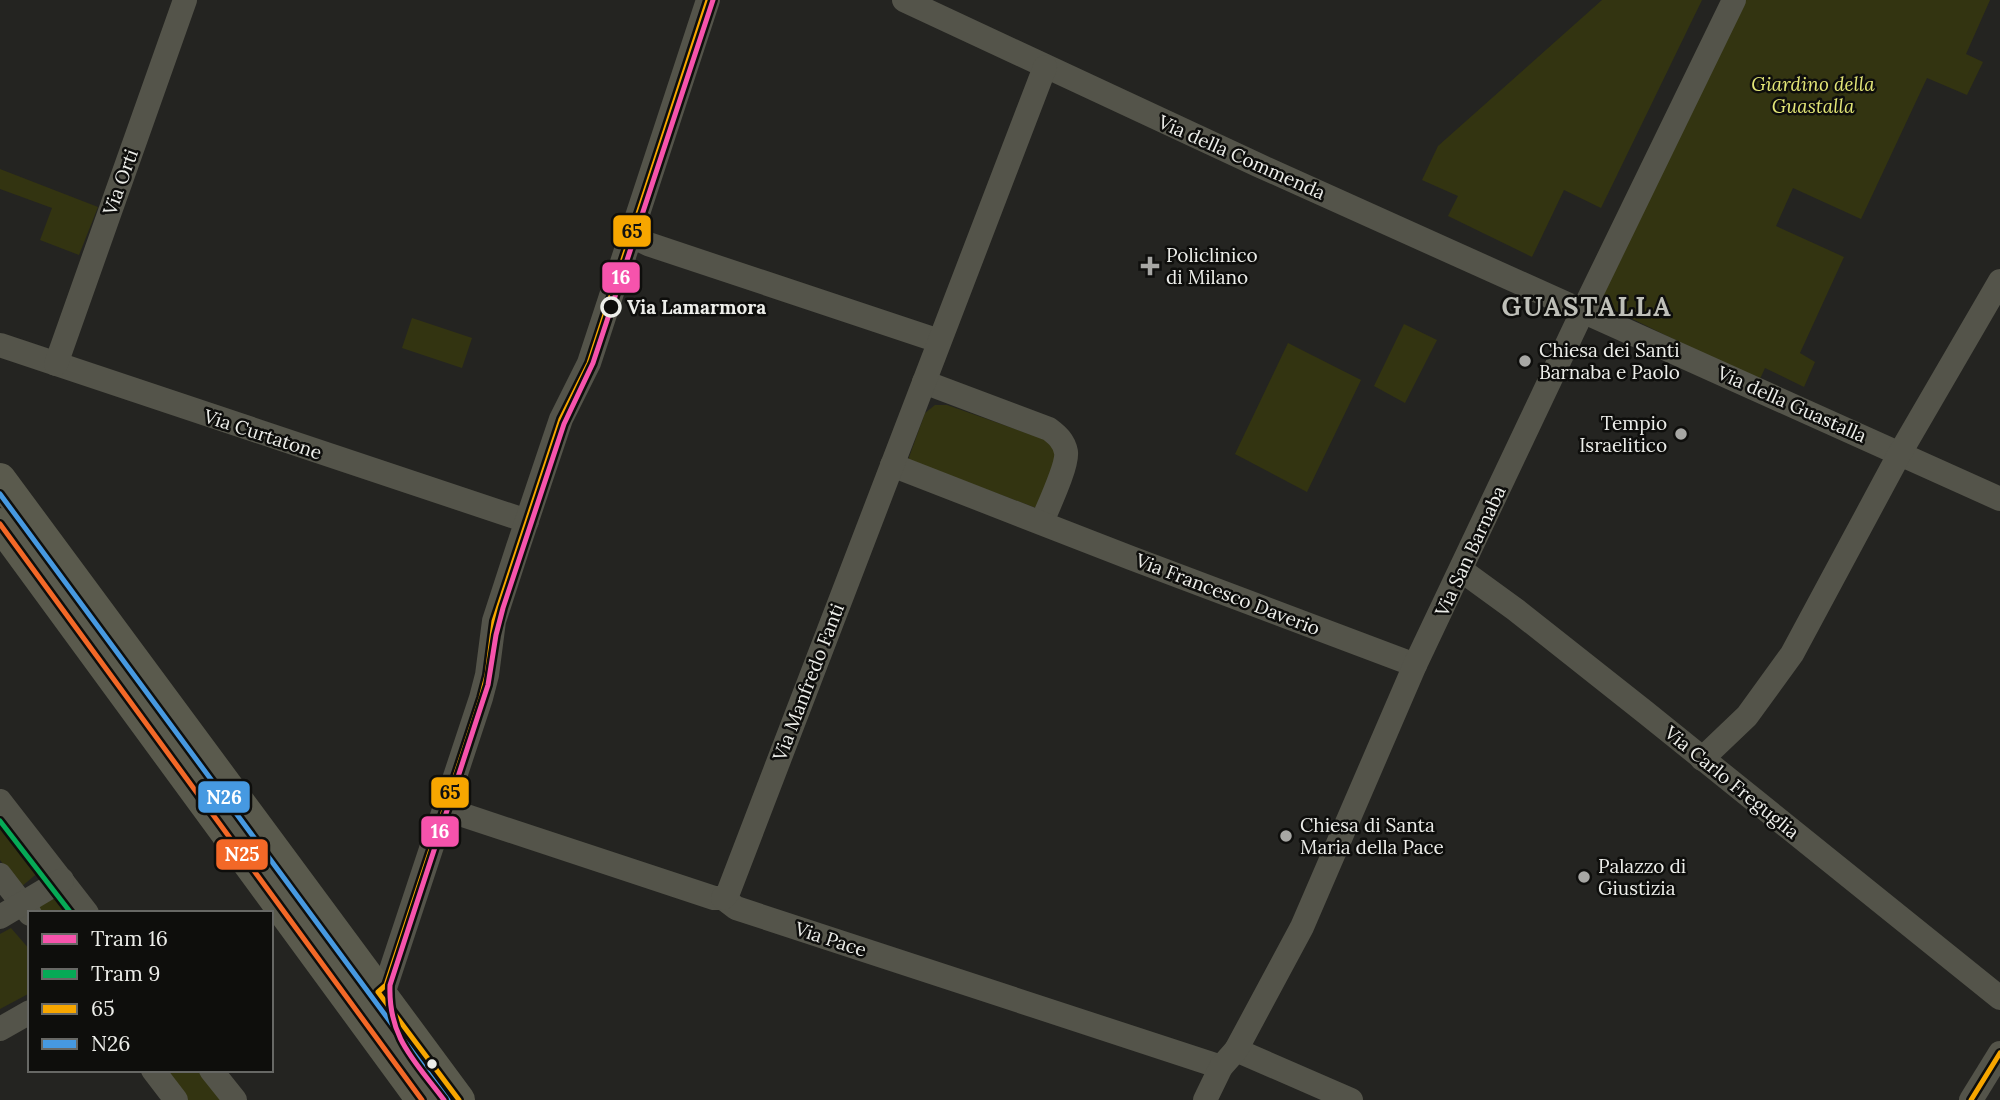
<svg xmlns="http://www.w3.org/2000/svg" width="2000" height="1100" viewBox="0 0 2000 1100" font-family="Lora,serif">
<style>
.green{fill:#333411}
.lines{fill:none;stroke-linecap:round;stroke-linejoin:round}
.minor{stroke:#54544a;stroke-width:24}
.major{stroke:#5a5a4d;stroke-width:32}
.bus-1-casing{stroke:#0e0e0c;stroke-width:10}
.bus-2-casing{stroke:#0e0e0c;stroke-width:10}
.bus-3-casing{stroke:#0e0e0c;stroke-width:10}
.bus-1{stroke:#f7a600;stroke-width:5}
.bus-2{stroke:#4699e1;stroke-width:5}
.bus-3{stroke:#f36827;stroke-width:5}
.tram-1-casing{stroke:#0e0e0c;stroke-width:10}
.tram-2-casing{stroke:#0e0e0c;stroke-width:10}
.tram-1{stroke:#f653ac;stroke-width:5}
.tram-2{stroke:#06aa56;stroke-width:5}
.poi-dot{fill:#a7a7a4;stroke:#0e0e0c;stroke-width:2.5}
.stop-dot{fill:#0e0e0c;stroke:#edeeea;stroke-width:3.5}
.bus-dot{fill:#edeeea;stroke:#0e0e0c;stroke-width:2.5}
.labels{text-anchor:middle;stroke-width:5;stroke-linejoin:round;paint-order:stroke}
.park-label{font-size:19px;font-style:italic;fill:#e3e677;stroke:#0e0e0c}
.street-label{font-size:19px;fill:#edeeea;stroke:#0e0e0c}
.poi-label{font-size:19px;fill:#edeeea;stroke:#0e0e0c;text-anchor:start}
.stop-label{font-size:19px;font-weight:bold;fill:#edeeea;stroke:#0e0e0c;text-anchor:start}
.district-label{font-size:26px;font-weight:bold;letter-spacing:2px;fill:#bebfb8;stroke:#0e0e0c}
.line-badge{stroke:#0e0e0c;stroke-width:2.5}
.badge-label{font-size:19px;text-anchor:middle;font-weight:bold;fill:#fff}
.pale-badge-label{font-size:19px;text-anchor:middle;font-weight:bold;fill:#111}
</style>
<rect width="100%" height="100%" fill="#242421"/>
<g class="green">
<polygon points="1602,0 1702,0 1601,208 1564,190 1532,257 1448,216 1458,196 1422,180 1438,146"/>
<polygon points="1744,0 1990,0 1966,54 1983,62 1967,95 1927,78 1861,219 1793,188 1776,226 1844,257 1800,353 1815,362 1804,387 1765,368 1759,381 1610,308 1603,294"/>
<polygon points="0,169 98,207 79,255 40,240 52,208 0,189"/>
<polygon points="412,318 472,338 462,368 402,348"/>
<polygon points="1404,324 1437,340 1405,403 1374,386"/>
<polygon points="1288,343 1361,380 1307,492 1235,454"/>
<polygon points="935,405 947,405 1049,441 1059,456 1039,509 908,460 925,413"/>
<polygon points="0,809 46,866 21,887 0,860"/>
<polygon points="58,884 80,913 41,913 34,903"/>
<polygon points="11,928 30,950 30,993 0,1009 0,934"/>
<polygon points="162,1070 203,1070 227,1100 185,1100"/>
</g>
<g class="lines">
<g class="minor">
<polyline points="904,0 1258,165 2000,499"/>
<polyline points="630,235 648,244 939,341"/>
<polyline points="0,345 527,521"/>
<polyline points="56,364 185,0"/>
<path d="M924,382L1049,429C1057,435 1064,441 1066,452C1068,465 1048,507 1042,522"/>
<polyline points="892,465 1131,558 1415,665"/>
<polyline points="1461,570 1516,610 1645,712 2000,998"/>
<polyline points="1702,759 1747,716 1792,654 1900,453 2000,281"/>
<polyline points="0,801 87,913"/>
<polyline points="444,811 460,814 714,898 723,898 736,908 1221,1067"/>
<polyline points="0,875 30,914"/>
<polyline points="723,898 728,893 756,820 1045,67"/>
<polyline points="0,917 62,880"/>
<polyline points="378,992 386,985 481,698 487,675 494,621 518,547 561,419 589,363 708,0"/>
<polyline points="0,1029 30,1012"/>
<polyline points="1236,1050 1351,1100"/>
<polyline points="153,1070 176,1100"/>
<polyline points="211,1070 235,1100"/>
<polyline points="1205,1100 1221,1067 1236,1050 1302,927 1415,665 1578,321 1734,0"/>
<polyline points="1971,1100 2000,1053"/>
</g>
<g class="major">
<polyline points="0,479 459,1100"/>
<polyline points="0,524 422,1100"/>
</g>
<defs>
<g id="bus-1">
<polyline points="459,1100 378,992 386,985 481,698 487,675 494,621 561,419 589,363 708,0"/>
<polyline points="1971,1100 2000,1053"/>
</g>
<polyline id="bus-2" points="0,494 448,1100"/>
<polyline id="bus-3" points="0,524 422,1100"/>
</defs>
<use href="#bus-1" class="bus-1-casing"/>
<use href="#bus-2" class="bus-2-casing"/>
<use href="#bus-3" class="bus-3-casing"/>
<use href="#bus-1" class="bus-1"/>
<use href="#bus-2" class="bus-2"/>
<use href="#bus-3" class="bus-3"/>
<defs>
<path id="tram-1" d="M444,1100C415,1061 388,1038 390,985L488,685L496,635L503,608L564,424L593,363L713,0"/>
<polyline id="tram-2" points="0,821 71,913"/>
</defs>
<use href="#tram-1" class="tram-1-casing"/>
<use href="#tram-2" class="tram-2-casing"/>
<use href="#tram-1" class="tram-1"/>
<use href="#tram-2" class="tram-2"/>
</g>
<g class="poi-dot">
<path d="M1146.5 255.5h7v7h7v7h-7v7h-7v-7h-7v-7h7z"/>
<circle cx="1525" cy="361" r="7"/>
<circle cx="1681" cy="434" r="7"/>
<circle cx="1286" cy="836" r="7"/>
<circle cx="1584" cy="877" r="7"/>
</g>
<circle class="stop-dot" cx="611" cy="307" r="9"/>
<circle class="bus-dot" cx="432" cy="1064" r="6"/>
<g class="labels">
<g class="park-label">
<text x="1813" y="91">Giardino della<tspan x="1813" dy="22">Guastalla</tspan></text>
</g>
<g class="street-label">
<text transform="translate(1242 157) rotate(24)" y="7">Via della Commenda</text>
<text transform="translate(120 182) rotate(-70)" y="7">Via Orti</text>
<text transform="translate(1792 404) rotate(24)" y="7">Via della Guastalla</text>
<text transform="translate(263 434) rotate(18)" y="7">Via Curtatone</text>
<text transform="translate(1470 551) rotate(-65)" y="7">Via San Barnaba</text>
<text transform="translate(1228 594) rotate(21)" y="7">Via Francesco Daverio</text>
<text transform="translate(808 682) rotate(-69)" y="7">Via Manfredo Fanti</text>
<text transform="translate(1732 782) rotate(39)" y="7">Via Carlo Freguglia</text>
<text transform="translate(831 939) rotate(18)" y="7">Via Pace</text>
</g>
<g class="poi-label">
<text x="1166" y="262">Policlinico<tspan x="1166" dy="22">di Milano</tspan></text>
<text x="1539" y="357">Chiesa dei Santi<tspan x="1539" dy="22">Barnaba e Paolo</tspan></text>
<text x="1667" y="430" text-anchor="end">Tempio<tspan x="1667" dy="22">Israelitico</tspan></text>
<text x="1300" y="832">Chiesa di Santa<tspan x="1300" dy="22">Maria della Pace</tspan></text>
<text x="1598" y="873">Palazzo di<tspan x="1598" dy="22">Giustizia</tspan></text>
</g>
<g class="stop-label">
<text x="627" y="314">Via Lamarmora</text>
</g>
<g class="district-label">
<text x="1587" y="316">GUASTALLA</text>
</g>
</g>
<g class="line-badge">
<rect x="612" y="214" width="40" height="34" rx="7" fill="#f7a600"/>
<rect x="601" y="261" width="40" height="33" rx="7" fill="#f653ac"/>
<rect x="430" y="776" width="40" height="33" rx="7" fill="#f7a600"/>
<rect x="197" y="780" width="54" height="34" rx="7" fill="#4699e1"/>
<rect x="420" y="815" width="40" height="33" rx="7" fill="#f653ac"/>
<rect x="215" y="838" width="54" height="33" rx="7" fill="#f36827"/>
</g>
<g class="badge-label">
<text x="621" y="284">16</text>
<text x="224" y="804">N26</text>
<text x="440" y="838">16</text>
<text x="242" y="861">N25</text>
</g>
<g class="pale-badge-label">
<text x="632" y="238">65</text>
<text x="450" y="799">65</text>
</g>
<rect x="28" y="911" width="245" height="161" fill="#0e0e0c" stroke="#676865" stroke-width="2"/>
<rect x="42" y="934" width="35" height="10" fill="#f653ac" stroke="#676865" stroke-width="2"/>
<text x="91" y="946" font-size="21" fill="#edeeea">Tram 16</text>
<rect x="42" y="969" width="35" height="10" fill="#06aa56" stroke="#676865" stroke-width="2"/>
<text x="91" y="981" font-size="21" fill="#edeeea">Tram 9</text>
<rect x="42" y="1004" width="35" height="10" fill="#f7a600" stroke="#676865" stroke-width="2"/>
<text x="91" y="1016" font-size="21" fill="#edeeea">65</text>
<rect x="42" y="1039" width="35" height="10" fill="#4699e1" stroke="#676865" stroke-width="2"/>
<text x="91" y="1051" font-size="21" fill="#edeeea">N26</text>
</svg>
